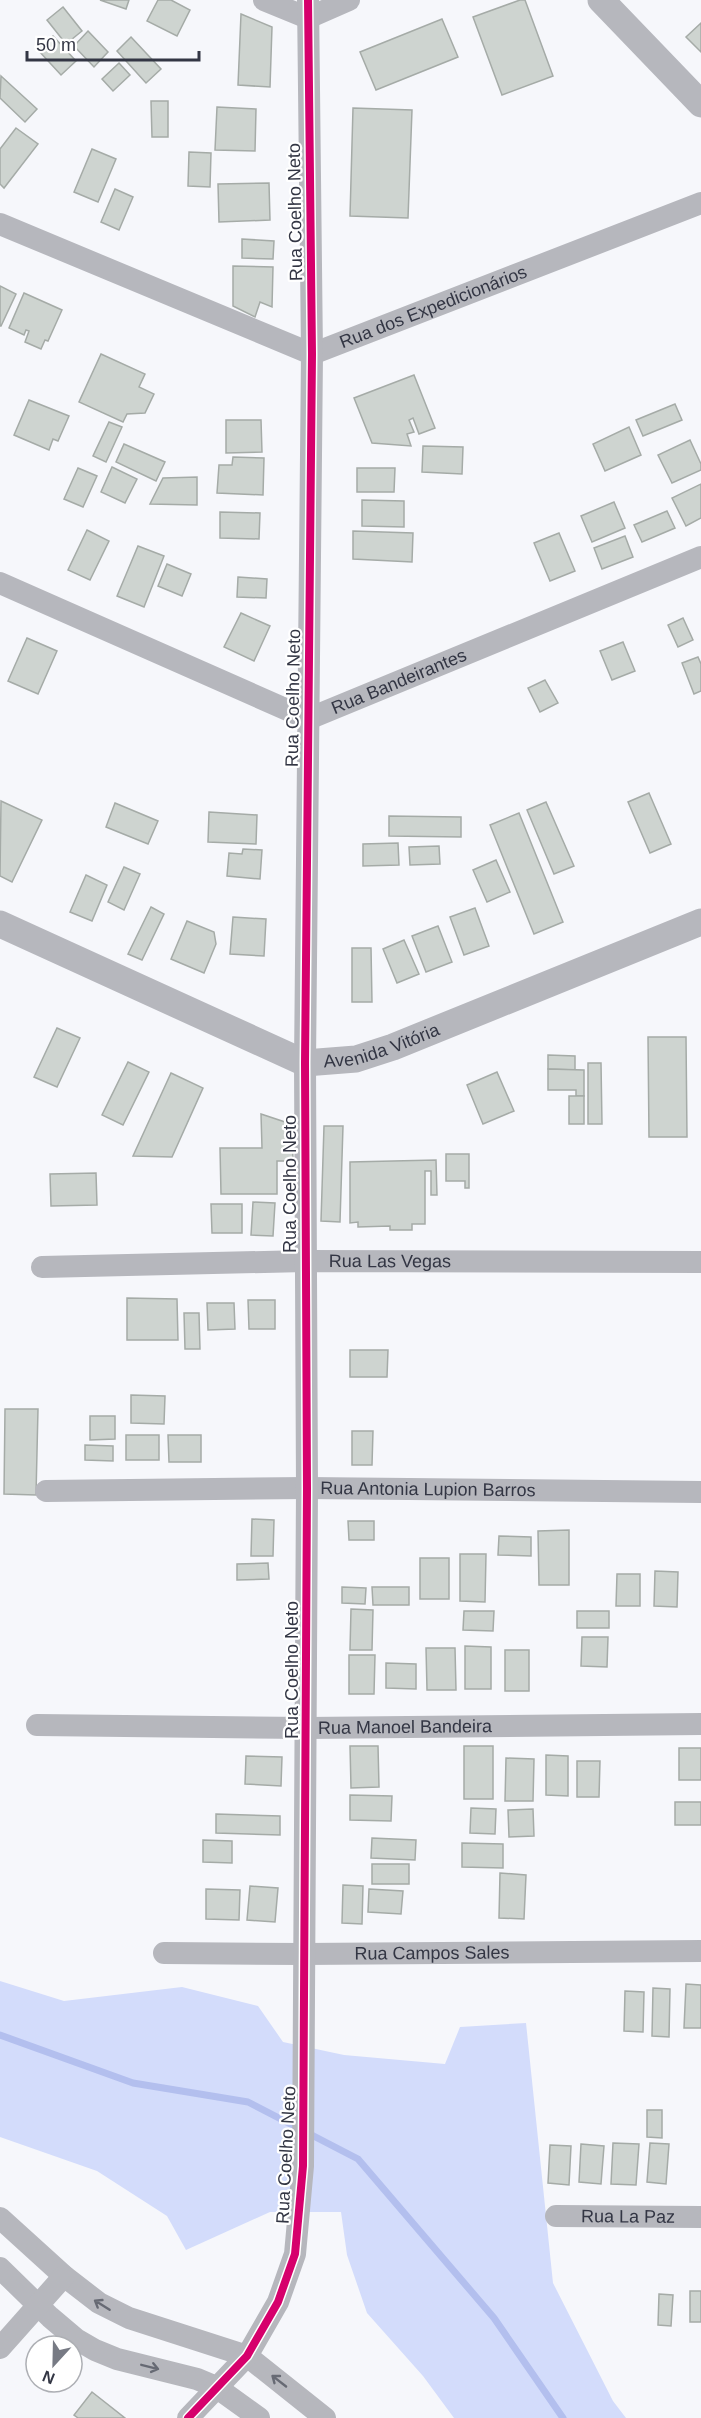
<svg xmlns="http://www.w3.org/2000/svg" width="701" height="2418" viewBox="0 0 701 2418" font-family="Helvetica,sans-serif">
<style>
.green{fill:#d3dcfb}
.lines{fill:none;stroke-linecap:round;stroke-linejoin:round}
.stream{stroke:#b3bfee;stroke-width:7}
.building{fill:#ced4d0;stroke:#a5aba7;stroke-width:1.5}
.minor{stroke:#b6b7bd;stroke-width:22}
.tertiary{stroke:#b6b7bd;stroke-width:27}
.cycleway-casing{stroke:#fff;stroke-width:11}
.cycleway{stroke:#d6006c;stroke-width:8}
.oneway{stroke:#676a74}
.labels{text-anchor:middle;stroke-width:4.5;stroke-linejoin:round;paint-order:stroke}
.street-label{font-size:18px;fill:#333644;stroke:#fff}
</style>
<rect width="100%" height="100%" fill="#f6f7fb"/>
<polygon class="green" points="0,1981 64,2001 182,1987 258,2006 283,2042 344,2055 445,2064 460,2027 526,2023 553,2283 613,2401 626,2418 454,2418 423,2376 367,2313 347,2255 341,2212 270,2212 186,2250 167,2216 97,2171 0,2137"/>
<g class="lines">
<polyline class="stream" points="0,2035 133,2083 248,2102 358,2159 494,2318 563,2418"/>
</g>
<g class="building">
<polygon points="100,0 129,0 126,9"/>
<polygon points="158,0 171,0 190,10 177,36 147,21"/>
<polygon points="520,0 525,0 553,76 502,95 473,17"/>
<polygon points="63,7 82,31 66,44 47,20"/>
<polygon points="241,14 272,27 270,87 238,85"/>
<polygon points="442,19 458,57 376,90 360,52"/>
<polygon points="701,23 701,52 686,37"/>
<polygon points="88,31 108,52 94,67 74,46"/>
<polygon points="53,36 76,61 61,75 38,50"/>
<polygon points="131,37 161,69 146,83 117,51"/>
<polygon points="119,63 130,75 113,91 102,79"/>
<polygon points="1,76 37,109 25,122 0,98"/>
<polygon points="151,101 168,101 168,137 152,137"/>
<polygon points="217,107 256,109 255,151 215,150"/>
<polygon points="353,108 412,110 408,218 350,216"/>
<polygon points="16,128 38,144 4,188 0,184 0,149"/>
<polygon points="92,149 116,159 98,202 74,192"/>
<polygon points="189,152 211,153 210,187 188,186"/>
<polygon points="269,183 270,220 219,222 218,184"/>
<polygon points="115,189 133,197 119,230 101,222"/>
<polygon points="242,239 274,241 273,259 242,258"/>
<polygon points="233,266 273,267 272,307 260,302 255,317 233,306"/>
<polygon points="0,286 16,294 1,326 0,326"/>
<polygon points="24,293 62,310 48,341 45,340 41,349 25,342 29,331 26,330 24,335 9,328"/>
<polygon points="101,354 145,374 139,387 154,394 145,413 127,414 123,422 79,402"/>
<polygon points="414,375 435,428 419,434 413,418 409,420 414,432 407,434 411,446 372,443 354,398"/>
<polygon points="29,400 69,416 58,441 53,439 49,450 14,435"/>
<polygon points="675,404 682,420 643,436 636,420"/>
<polygon points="226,420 261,420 262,452 226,453"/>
<polygon points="109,422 122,427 106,462 93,456"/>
<polygon points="629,427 641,455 605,471 593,444"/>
<polygon points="690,440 701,464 701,470 672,483 658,455"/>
<polygon points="124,444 165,462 156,481 116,462"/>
<polygon points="423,446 463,447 462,474 422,472"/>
<polygon points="233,457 264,458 263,495 217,493 219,465 232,465"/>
<polygon points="112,467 137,479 125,503 101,492"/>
<polygon points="78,468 97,476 83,507 64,499"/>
<polygon points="357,468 395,468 394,492 357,492"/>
<polygon points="197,477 197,505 150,504 163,478"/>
<polygon points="701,484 701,518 686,526 672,498"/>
<polygon points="362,500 404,501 404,527 362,526"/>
<polygon points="614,502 625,528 592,542 581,516"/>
<polygon points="667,511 675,528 642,542 634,525"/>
<polygon points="220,512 260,513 259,539 220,538"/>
<polygon points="87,530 109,541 90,580 68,570"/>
<polygon points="353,531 413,533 412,562 353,559"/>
<polygon points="559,533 575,571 550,581 534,543"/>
<polygon points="625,536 633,557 602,569 594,548"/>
<polygon points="138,546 164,556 144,607 117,596"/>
<polygon points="167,564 191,574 182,596 158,586"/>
<polygon points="238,577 267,579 266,598 237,597"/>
<polygon points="241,613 270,626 254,661 224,647"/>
<polygon points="683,618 693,640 678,647 668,625"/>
<polygon points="27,638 57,651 38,694 8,681"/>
<polygon points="623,642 635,671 612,680 600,651"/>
<polygon points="698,657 701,664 701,691 694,694 682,663"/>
<polygon points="545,680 558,703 540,712 528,688"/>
<polygon points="649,793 671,844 650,853 628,802"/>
<polygon points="1,801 42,820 12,882 0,876"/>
<polygon points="546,802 574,866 554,874 527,810"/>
<polygon points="115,803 158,821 148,844 106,827"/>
<polygon points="209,812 257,815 256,844 208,842"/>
<polygon points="519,813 563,922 534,934 490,825"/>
<polygon points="389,816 461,817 461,837 389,836"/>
<polygon points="398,843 399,865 363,866 363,844"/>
<polygon points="439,846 440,864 410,865 409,847"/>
<polygon points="243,849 262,850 260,879 227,876 229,853 242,854"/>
<polygon points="496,860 510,892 487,902 473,870"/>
<polygon points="124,867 140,874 124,910 108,902"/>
<polygon points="86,875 107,885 92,921 70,912"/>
<polygon points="151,907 164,914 142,960 128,954"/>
<polygon points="475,908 489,946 464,955 450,917"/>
<polygon points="233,917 266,919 264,956 230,954"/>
<polygon points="187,921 214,932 216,944 204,973 171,959"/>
<polygon points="438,926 452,962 426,972 412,936"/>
<polygon points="404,940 419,974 397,983 383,949"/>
<polygon points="352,948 371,948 372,1002 352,1002"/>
<polygon points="57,1028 80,1038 57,1087 34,1077"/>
<polygon points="648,1037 686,1037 687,1137 649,1137"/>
<polygon points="548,1055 575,1056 575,1070 548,1069"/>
<polygon points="128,1062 149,1072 123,1125 102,1115"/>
<polygon points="588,1063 601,1063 602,1124 588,1124"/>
<polygon points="548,1069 584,1070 584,1096 576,1096 576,1090 548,1090"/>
<polygon points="497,1072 514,1111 483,1124 467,1085"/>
<polygon points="171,1073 203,1088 172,1157 133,1156"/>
<rect x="569" y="1096" width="15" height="28"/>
<polygon points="261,1114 285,1122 292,1130 293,1161 277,1161 277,1194 221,1194 220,1148 262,1148"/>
<polygon points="324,1126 343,1126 340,1222 321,1221"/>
<polygon points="446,1154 469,1154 469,1188 465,1188 465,1181 446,1181"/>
<polygon points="436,1160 437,1195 431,1195 431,1171 425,1171 425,1224 412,1224 412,1230 390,1230 390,1226 358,1227 358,1222 350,1223 350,1162"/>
<polygon points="96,1173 97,1205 51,1206 50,1174"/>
<polygon points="253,1202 275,1203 273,1236 251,1235"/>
<polygon points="211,1204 242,1204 242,1233 212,1233"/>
<polygon points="127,1298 177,1299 178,1340 127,1340"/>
<polygon points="248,1300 275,1300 275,1329 249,1329"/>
<polygon points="207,1303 234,1303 235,1329 208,1330"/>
<polygon points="184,1313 199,1313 200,1349 185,1349"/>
<polygon points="350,1350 388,1350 387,1377 350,1377"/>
<polygon points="131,1395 165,1396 164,1424 131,1423"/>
<polygon points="5,1409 38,1409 36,1495 4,1494"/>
<polygon points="90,1416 115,1416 115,1439 90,1440"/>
<polygon points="352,1431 373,1431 372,1465 352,1465"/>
<rect x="126" y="1435" width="33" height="25"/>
<polygon points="168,1435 201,1435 201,1462 169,1462"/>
<polygon points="85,1445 113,1446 113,1461 85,1460"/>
<polygon points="252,1519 274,1520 273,1556 251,1556"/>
<polygon points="348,1521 374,1521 374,1540 349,1540"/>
<polygon points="569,1530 569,1585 539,1585 538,1531"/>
<polygon points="499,1536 531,1537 531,1556 498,1555"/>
<polygon points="460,1554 486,1554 485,1602 460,1601"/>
<rect x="420" y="1558" width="29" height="41"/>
<polygon points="268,1563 269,1579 237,1580 237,1564"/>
<polygon points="655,1571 678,1572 677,1607 654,1606"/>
<polygon points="617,1574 640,1574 640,1606 616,1606"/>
<polygon points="342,1587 366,1588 365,1604 342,1603"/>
<polygon points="372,1587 409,1587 409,1605 373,1605"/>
<polygon points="351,1609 373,1610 372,1650 350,1650"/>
<polygon points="464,1611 494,1611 493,1631 463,1630"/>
<rect x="577" y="1611" width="32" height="17"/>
<polygon points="582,1637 608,1637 607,1667 581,1666"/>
<polygon points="465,1646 491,1647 491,1689 465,1689"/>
<polygon points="426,1648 455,1648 456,1690 427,1690"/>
<rect x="505" y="1650" width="24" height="41"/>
<polygon points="349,1655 375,1655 374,1694 349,1694"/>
<polygon points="386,1663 416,1664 416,1689 386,1688"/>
<polygon points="350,1746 378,1746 379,1787 351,1788"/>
<rect x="464" y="1746" width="29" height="53"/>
<rect x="679" y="1748" width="22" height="32"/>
<polygon points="546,1755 568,1756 568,1796 546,1795"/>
<polygon points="246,1756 282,1757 281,1786 245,1784"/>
<polygon points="506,1758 534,1759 533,1801 505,1801"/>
<polygon points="577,1761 600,1761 599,1797 577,1797"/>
<polygon points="350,1795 392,1796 391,1821 350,1820"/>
<rect x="675" y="1802" width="26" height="23"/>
<polygon points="471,1808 496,1809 495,1834 470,1833"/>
<polygon points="533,1809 534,1836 509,1837 508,1810"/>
<polygon points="216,1814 280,1816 280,1835 216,1833"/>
<polygon points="372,1838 416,1840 415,1860 371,1858"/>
<polygon points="203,1840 232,1841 232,1863 203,1862"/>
<polygon points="462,1843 503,1844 503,1868 462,1867"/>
<rect x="372" y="1864" width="37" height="20"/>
<polygon points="500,1873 526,1875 524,1919 499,1918"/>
<polygon points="343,1885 363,1886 362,1924 342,1923"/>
<polygon points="250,1886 278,1888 275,1922 247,1920"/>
<polygon points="206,1889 240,1890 239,1920 206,1919"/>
<polygon points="369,1889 403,1891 401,1914 368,1912"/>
<polygon points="686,1984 701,1985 701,2028 684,2028"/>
<polygon points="653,1988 670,1989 669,2037 652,2036"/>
<polygon points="625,1991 644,1992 643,2032 624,2031"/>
<polygon points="647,2110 662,2110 662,2138 647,2137"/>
<polygon points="613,2143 639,2144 636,2185 611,2184"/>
<polygon points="650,2143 669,2144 666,2184 647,2182"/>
<polygon points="581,2144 604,2146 601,2184 579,2182"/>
<polygon points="550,2145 571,2146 569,2185 548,2183"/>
<rect x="690" y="2291" width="11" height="31"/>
<polygon points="659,2294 673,2295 671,2326 658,2325"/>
<polygon points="92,2392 125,2418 78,2418 74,2415"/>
</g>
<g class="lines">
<g class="minor">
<polyline points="264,0 308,18 349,0"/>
<path id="s1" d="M0,224L312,354L701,203"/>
<path id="s2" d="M0,583L308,719L701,557"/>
<path id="s3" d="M42,1267L305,1261L701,1262"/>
<path id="s4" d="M46,1491L307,1488L701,1492"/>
<path id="s5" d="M37,1725L306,1728L701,1724"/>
<path id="s6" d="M164,1953L303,1954L701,1951"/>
<path id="s7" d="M556,2216L701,2217"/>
<polyline points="0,2218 64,2276 99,2303 129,2318 247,2356 325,2418"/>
<polyline points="0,2268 50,2317 76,2339 95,2350 117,2359 197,2379 216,2387 259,2418"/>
<polyline points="0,2348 64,2276"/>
<polyline points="188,2418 247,2356 278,2302 295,2254 303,2166 307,1488 305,1063 312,354 308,0"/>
</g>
<g class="tertiary">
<polyline points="601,0 701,104"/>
<path id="s8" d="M0,924L305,1063L356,1059L393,1047L701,922"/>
</g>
<defs>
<polyline id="cycleway" points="188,2418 247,2356 278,2302 295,2254 303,2166 307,1488 305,1063 312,354 308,0"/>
</defs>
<use href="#cycleway" class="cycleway-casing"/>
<use href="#cycleway" class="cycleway"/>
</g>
<defs><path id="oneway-shaft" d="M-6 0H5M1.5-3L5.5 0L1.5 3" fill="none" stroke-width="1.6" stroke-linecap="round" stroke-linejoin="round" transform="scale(1.5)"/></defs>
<g class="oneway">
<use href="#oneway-shaft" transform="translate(102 2305) rotate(-148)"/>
<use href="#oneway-shaft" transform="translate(150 2367) rotate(14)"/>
<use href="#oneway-shaft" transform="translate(279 2381) rotate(-142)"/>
</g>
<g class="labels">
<g class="street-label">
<text transform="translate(295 212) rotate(-91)" y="6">Rua Coelho Neto</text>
<text dy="6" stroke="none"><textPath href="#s1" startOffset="468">Rua dos Expedicionários</textPath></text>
<text dy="6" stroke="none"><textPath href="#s2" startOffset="435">Rua Bandeirantes</textPath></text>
<text transform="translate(293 698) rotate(-89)" y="6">Rua Coelho Neto</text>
<text dy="6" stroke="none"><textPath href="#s8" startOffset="414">Avenida Vitória</textPath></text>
<text transform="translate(290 1184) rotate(-90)" y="6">Rua Coelho Neto</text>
<text dy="6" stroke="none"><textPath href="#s3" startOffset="348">Rua Las Vegas</textPath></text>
<text dy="6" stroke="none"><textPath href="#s4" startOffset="382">Rua Antonia Lupion Barros</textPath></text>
<text transform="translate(292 1670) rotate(-90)" y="6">Rua Coelho Neto</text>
<text dy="6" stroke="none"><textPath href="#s5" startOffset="368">Rua Manoel Bandeira</textPath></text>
<text dy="6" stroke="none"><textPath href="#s6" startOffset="268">Rua Campos Sales</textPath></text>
<text transform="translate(286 2155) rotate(-87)" y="6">Rua Coelho Neto</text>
<text dy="6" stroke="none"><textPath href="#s7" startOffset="72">Rua La Paz</textPath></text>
</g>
</g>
<g transform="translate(54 2364) rotate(202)"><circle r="28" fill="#ffffff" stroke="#adafb4" stroke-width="1.5"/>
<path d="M0-4.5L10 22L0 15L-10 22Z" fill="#777a84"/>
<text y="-9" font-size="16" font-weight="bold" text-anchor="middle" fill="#333644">N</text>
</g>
<path d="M27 51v9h172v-9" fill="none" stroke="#333644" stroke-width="3"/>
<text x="36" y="51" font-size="18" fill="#333644" stroke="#ffffff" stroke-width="4.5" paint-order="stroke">50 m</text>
</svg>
